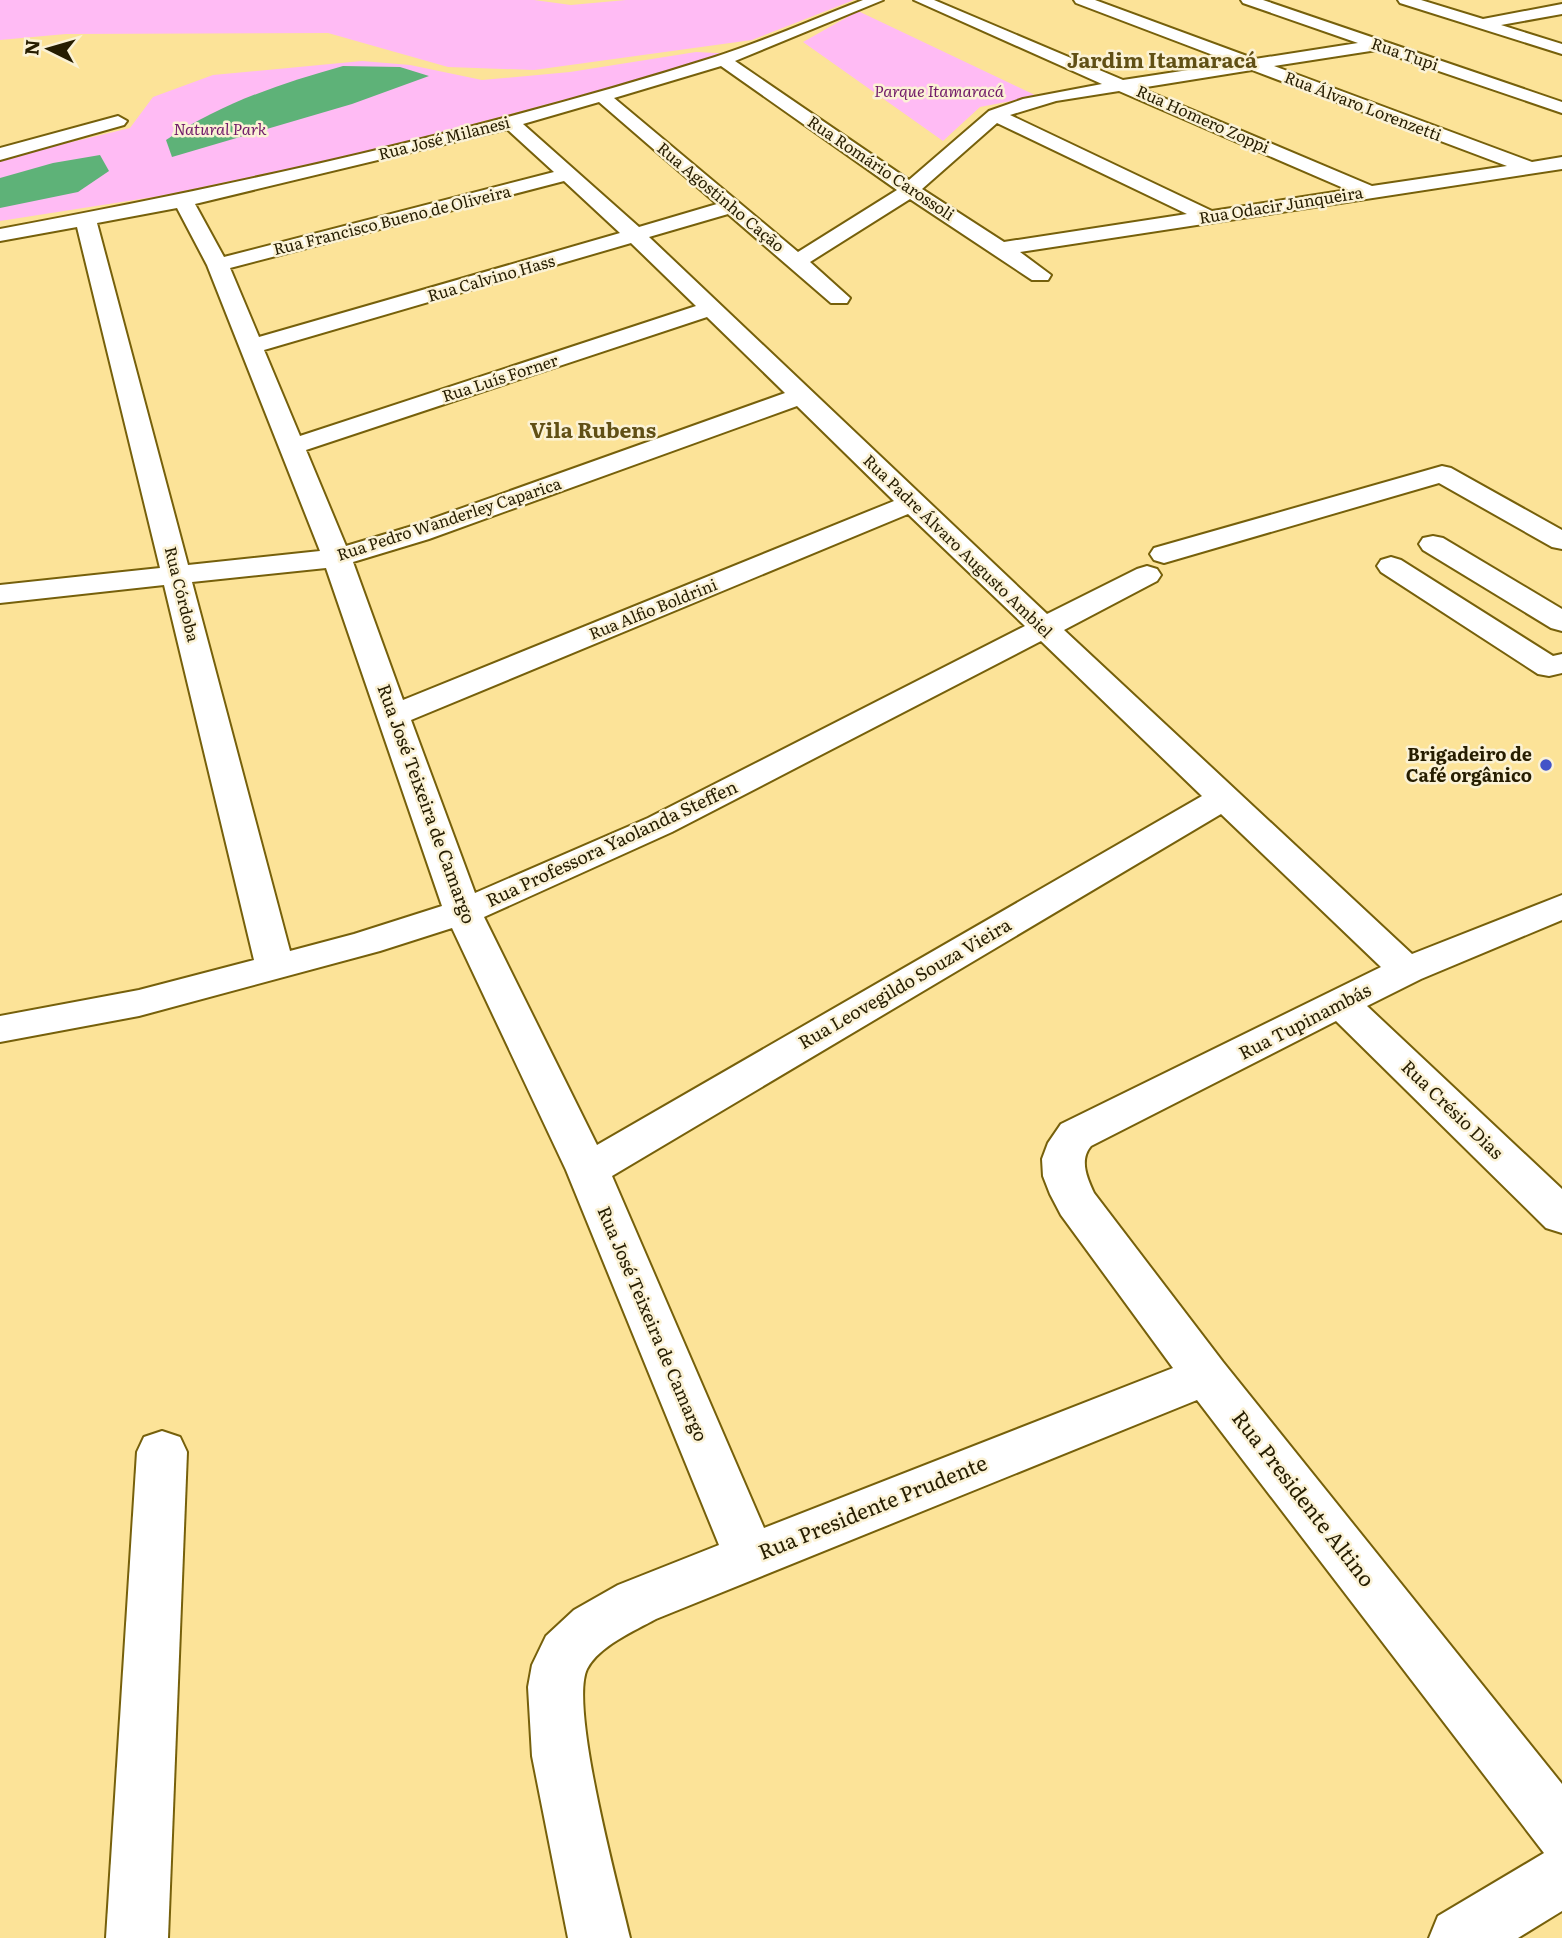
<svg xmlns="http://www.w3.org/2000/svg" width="1562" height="1938" viewBox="0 0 1562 1938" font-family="Literata,serif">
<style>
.green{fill:#ffbbf4}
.water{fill:#5eb278}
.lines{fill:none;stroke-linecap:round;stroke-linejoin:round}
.minor-casing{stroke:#76600b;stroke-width:4}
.minor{fill:#fff;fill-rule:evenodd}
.poi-dot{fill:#4354c8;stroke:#fbf2d5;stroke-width:2.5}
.labels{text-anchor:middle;stroke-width:5;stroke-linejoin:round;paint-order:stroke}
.far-street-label{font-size:16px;fill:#261d00;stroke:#fbf2d5}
.far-park-label{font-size:16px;font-style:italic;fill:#711b69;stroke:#fbf2d5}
.poi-label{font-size:18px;font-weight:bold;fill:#261d00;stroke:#fbf2d5;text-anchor:end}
.street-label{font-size:18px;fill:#261d00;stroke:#fbf2d5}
.far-district-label{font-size:21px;font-weight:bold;fill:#615015;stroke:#fbf2d5}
.near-street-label{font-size:21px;fill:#261d00;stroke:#fbf2d5}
</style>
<rect width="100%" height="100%" fill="#fce398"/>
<g class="green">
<polygon points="0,0 534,0 571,5 626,0 854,0 752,40 534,70 448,67 328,33 66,34 0,40"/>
<polygon points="858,11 1037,96 980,107 943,141 803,42"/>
<polygon points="696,52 736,54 368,152 160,196 0,221 0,159 130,128 153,97 213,75 362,61 410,65 482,80 570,72"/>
</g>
<g class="water">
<path d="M343,66L400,67L429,76L352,104L172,157L166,140C222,103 279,84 343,66Z"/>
<polygon points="100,155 109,171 78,192 0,208 0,178 53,163"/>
</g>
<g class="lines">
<defs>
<g id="minor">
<path d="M863,0H883L735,61L909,180L989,111L1023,99L1102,84L914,0H934L1123,80L1234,63L1076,3L1074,0H1095L1255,59L1358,43L1243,3L1241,0H1263L1562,102V113L1377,50L1274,66L1532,162L1562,157V169L1020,252L1051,275L1048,280H1032L910,199L810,262L850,298L847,303H831L728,214L649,237L1047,614L1137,569L1147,566L1157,569L1161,575L1157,581L1064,630L1412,954L1562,895V920L1421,979L1367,1006L1562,1189V1233L1546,1228L1336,1021L1091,1146C1079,1160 1087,1178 1094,1193L1223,1362L1562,1784V1911L1518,1938H1429L1438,1916L1544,1853L1197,1400L656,1619C634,1631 599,1646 587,1669C569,1707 619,1890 630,1938H568L532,1756L528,1687L532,1665L546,1636L574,1610L618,1585L719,1545L566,1170L452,928L380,951L139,1016L0,1042V1016L139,990L254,960L164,585L0,603V585L160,568L77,227L0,241V229C241,184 481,131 715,57C765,41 814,19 863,0ZM721,66L897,190L798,252L614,98ZM1252,70L1507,166L1372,186L1140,88ZM1119,91L1348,190L1212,211L1010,115L1056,101ZM599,102L717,204L639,227L523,124ZM997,123L1187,214L1004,242L922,189ZM507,129L554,172L224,257L195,204ZM564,181L620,233L259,337L230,268ZM177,208L207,265L320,551L188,565L97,223ZM631,243L696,306L300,436L264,350ZM707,317L785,393L409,527L346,546L306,450ZM797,406L894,501L403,700L353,562L429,539ZM908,514L1025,626L648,818L475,893L411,720ZM326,568L442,906L354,934L290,951L192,582ZM1041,641L1202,796L597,1145L484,917L672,832ZM1221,814L1381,967L1061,1124L1048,1143L1042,1159L1043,1176L1050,1194L1061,1215L1173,1368L764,1528L612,1176Z"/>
<polygon points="1398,0 1421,0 1483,19 1562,4 1562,14 1501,25 1562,44 1562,54 1400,3"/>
<polygon points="118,116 127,121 124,125 0,160 0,148"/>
<polygon points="1442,466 1451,468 1562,530 1562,549 1552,547 1439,483 1164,563 1154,560 1150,554 1154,548"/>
<polygon points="1433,536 1443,538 1562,609 1562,631 1551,628 1423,550 1419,544 1423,538"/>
<polygon points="1391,557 1401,560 1553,656 1562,654 1562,673 1549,676 1538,674 1381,572 1377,566 1381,560"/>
<polygon points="162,1431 180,1437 187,1452 168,1938 106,1938 137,1452 144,1437"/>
</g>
</defs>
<use href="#minor" class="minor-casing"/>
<use href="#minor" class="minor"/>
</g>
<circle class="poi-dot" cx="1546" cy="765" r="7"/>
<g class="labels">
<g class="far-street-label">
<text transform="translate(1405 54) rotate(19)" y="6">Rua Tupi</text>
<text transform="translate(1363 106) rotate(21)" y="6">Rua Álvaro Lorenzetti</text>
<text transform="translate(1203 119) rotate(24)" y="6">Rua Homero Zoppi</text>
<text transform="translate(444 138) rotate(-14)" y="6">Rua José Milanesi</text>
<text transform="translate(881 168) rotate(34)" y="6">Rua Romário Carossoli</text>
<text transform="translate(721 197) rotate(40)" y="6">Rua Agostinho Cação</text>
<text transform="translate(1281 205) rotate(-9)" y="6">Rua Odacir Junqueira</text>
<text transform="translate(392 220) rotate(-14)" y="6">Rua Francisco Bueno de Oliveira</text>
<text transform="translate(491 278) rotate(-16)" y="6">Rua Calvino Hass</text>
<text transform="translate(500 378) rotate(-18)" y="6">Rua Luís Forner</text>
<text transform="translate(449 519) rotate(-18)" y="6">Rua Pedro Wanderley Caparica</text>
<text transform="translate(958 546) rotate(44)" y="6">Rua Padre Álvaro Augusto Ambiel</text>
<text transform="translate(182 594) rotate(76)" y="6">Rua Córdoba</text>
<text transform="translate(653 609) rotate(-22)" y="6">Rua Alfio Boldrini</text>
</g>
<g class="far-park-label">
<text x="939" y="97">Parque Itamaracá</text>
<text x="220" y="135">Natural Park</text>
</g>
<g class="poi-label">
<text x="1532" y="761">Brigadeiro de<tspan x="1532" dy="21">Café orgânico</tspan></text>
</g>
<g class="street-label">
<text transform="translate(426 804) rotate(70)" y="6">Rua José Teixeira de Camargo</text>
<text transform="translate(612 844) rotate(-25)" y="6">Rua Professora Yaolanda Steffen</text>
<text transform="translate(905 984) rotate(-30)" y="6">Rua Leovegildo Souza Vieira</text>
<text transform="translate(1305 1022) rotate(-27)" y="6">Rua Tupinambás</text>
<text transform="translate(1452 1110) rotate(44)" y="6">Rua Crésio Dias</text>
<text transform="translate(652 1324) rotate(67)" y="6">Rua José Teixeira de Camargo</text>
</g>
<g class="far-district-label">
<text x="1162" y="68">Jardim Itamaracá</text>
<text x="593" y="438">Vila Rubens</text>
</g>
<g class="near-street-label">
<text transform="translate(1303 1499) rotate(52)" y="7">Rua Presidente Altino</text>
<text transform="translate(873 1508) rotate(-22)" y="7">Rua Presidente Prudente</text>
</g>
</g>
<g transform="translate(49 49) rotate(275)" stroke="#fbf2d5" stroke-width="5" paint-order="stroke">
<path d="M0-5L12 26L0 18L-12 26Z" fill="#261d00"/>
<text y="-10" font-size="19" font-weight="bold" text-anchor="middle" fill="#261d00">N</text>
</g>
</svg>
